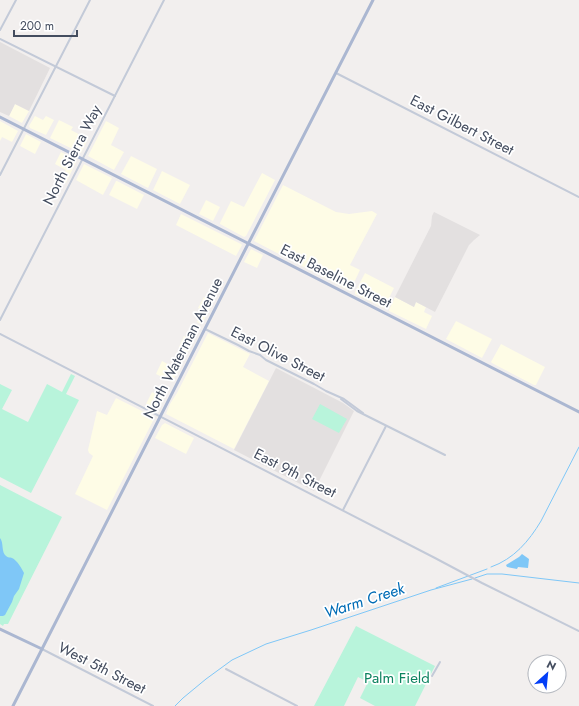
<svg xmlns="http://www.w3.org/2000/svg" width="579" height="706" viewBox="0 0 579 706" font-family="Jost,sans-serif">
<style>
.commercial{fill:#fefce6}
.education{fill:#e3e0e0}
.green{fill:#b8f4db}
.water{fill:#7fc7f7}
.lines{fill:none;stroke-linecap:round;stroke-linejoin:round}
.stream{stroke:#7fc7f7;stroke-width:1}
.minor{stroke:#c3cad8;stroke-width:2}
.major{stroke:#abb7d1;stroke-width:3}
.labels{text-anchor:middle;stroke-width:3.5;stroke-linejoin:round;paint-order:stroke}
.street-label{font-size:15px;fill:#444d5f;stroke:#fff}
.park-label{font-size:15px;fill:#0c835f;stroke:#fff}
.water-label{font-size:16px;font-style:italic;fill:#006cb6;stroke:#fff}
</style>
<rect width="100%" height="100%" fill="#f2efee"/>
<g class="commercial">
<polygon points="15,104 29,111 22,123 9,116"/>
<polygon points="35,116 43,120 46,116 54,120 46,135 30,128 29,126"/>
<polygon points="59,120 73,127 71,130 88,139 81,153 50,138"/>
<polygon points="0,121 18,131 12,142 2,137 0,141"/>
<polygon points="106,121 119,128 111,145 124,152 114,170 88,156"/>
<polygon points="26,134 41,142 35,154 20,146"/>
<polygon points="61,152 77,160 66,183 61,180 66,170 55,164"/>
<polygon points="131,156 157,169 148,188 121,174"/>
<polygon points="84,164 112,178 103,195 76,180"/>
<polygon points="162,171 190,185 180,204 153,190"/>
<polygon points="262,173 275,180 246,236 244,237 220,224 220,223 231,201 244,207"/>
<polygon points="116,181 117,181 144,195 137,209 109,195"/>
<polygon points="283,185 336,212 349,214 372,211 377,214 350,265 360,270 350,291 254,241"/>
<polygon points="206,200 220,207 213,221 199,214"/>
<polygon points="181,214 241,244 242,245 236,256 176,225"/>
<polygon points="251,249 263,255 257,268 244,262"/>
<polygon points="365,273 394,288 384,308 355,294 355,292"/>
<polygon points="204,297 213,302 202,324 201,324 197,322 203,311 198,308"/>
<polygon points="395,297 414,307 416,302 426,307 424,312 432,316 426,329 389,311 389,310"/>
<polygon points="456,321 492,339 482,358 446,339"/>
<polygon points="194,327 199,329 192,343 191,343 188,352 186,352 179,347 184,336 188,338"/>
<polygon points="208,333 250,354 243,367 269,381 234,449 166,414 170,404 177,393"/>
<polygon points="501,344 545,367 536,385 534,385 492,363 491,362"/>
<polygon points="162,361 179,370 172,382 156,374"/>
<polygon points="152,392 164,398 159,409 156,409 146,404"/>
<polygon points="116,398 154,417 154,419 107,510 75,494 93,456 89,453 88,450 97,411 107,415"/>
<polygon points="165,423 194,438 186,454 155,438 162,425"/>
</g>
<g class="education">
<polygon points="0,42 50,68 29,111 15,104 9,116 0,112"/>
<polygon points="434,212 480,235 474,240 469,245 435,312 416,302 414,307 395,297 431,226 432,216"/>
<polygon points="276,368 343,403 354,411 314,491 234,450"/>
</g>
<g class="green">
<polygon points="71,374 75,376 66,394 79,400 31,493 0,477 0,384 12,390 2,409 28,422 47,384 62,392"/>
<polygon points="320,404 347,419 339,433 312,419"/>
<polygon points="0,485 62,517 8,624 4,624 3,626 0,624"/>
<polygon points="356,626 435,666 415,706 375,706 360,698 368,682 358,677 344,706 314,706"/>
</g>
<g class="water">
<path d="M0,538C4,543 1,552 6,556C8,558 10,557 12,558C17,560 22,569 24,573L19,589L14,596L12,602L5,615L3,616H0Z"/>
<polygon points="522,554 529,559 528,568 518,567 517,569 507,567 506,565 519,557"/>
</g>
<g class="lines">
<g class="stream">
<polyline points="222,281 223,282"/>
<path d="M491,567C514,559 529,541 541,521L579,447"/>
<polyline points="475,578 487,574 502,574 579,583"/>
<polyline points="436,588 487,569"/>
<polyline points="175,706 183,698 206,679 232,660 266,644 311,630 431,590 472,579"/>
</g>
<g class="minor">
<polyline points="0,30 16,0"/>
<polyline points="0,39 115,96"/>
<polyline points="336,73 579,197"/>
<polyline points="0,175 90,0"/>
<polyline points="0,320 164,0"/>
<polyline points="205,329 238,345 249,351 260,355 266,360 314,384 326,391 344,399 363,413"/>
<polyline points="0,334 435,558 482,583 579,631"/>
<polyline points="341,399 357,411 445,455"/>
<polyline points="343,510 386,426"/>
<polyline points="42,649 153,706"/>
<polyline points="226,669 297,706"/>
<polyline points="432,676 440,662"/>
</g>
<g class="major">
<polyline points="0,117 579,412"/>
<polyline points="0,629 42,649"/>
<polyline points="13,706 245,250 373,0"/>
</g>
</g>
<g class="labels">
<g class="street-label">
<text transform="translate(462 125) rotate(27)" y="5">East Gilbert Street</text>
<text transform="translate(72 155) rotate(-63)" y="5">North Sierra Way</text>
<text transform="translate(336 276) rotate(27)" y="5">East Baseline Street</text>
<text transform="translate(183 348) rotate(-63)" y="5">North Waterman Avenue</text>
<text transform="translate(278 354) rotate(27)" y="5">East Olive Street</text>
<text transform="translate(295 473) rotate(27)" y="5">East 9th Street</text>
<text transform="translate(102 668) rotate(27)" y="5">West 5th Street</text>
</g>
<g class="park-label">
<text x="397" y="683">Palm Field</text>
</g>
<g class="water-label">
<text transform="translate(364 600) rotate(-18)" y="6">Warm Creek</text>
</g>
</g>
<g transform="translate(547 674) rotate(27)"><circle r="19" fill="#ffffff" stroke="#b4b8bf"/>
<path d="M0-3L7 15L0 10L-7 15Z" fill="#033ef7"/>
<text y="-6" font-size="11" font-weight="bold" text-anchor="middle" fill="#444d5f">N</text>
</g>
<path d="M14 30v6h63v-6" fill="none" stroke="#444d5f" stroke-width="2"/>
<text x="20" y="30" font-size="12" fill="#444d5f" stroke="#ffffff" stroke-width="3" paint-order="stroke">200 m</text>
</svg>
